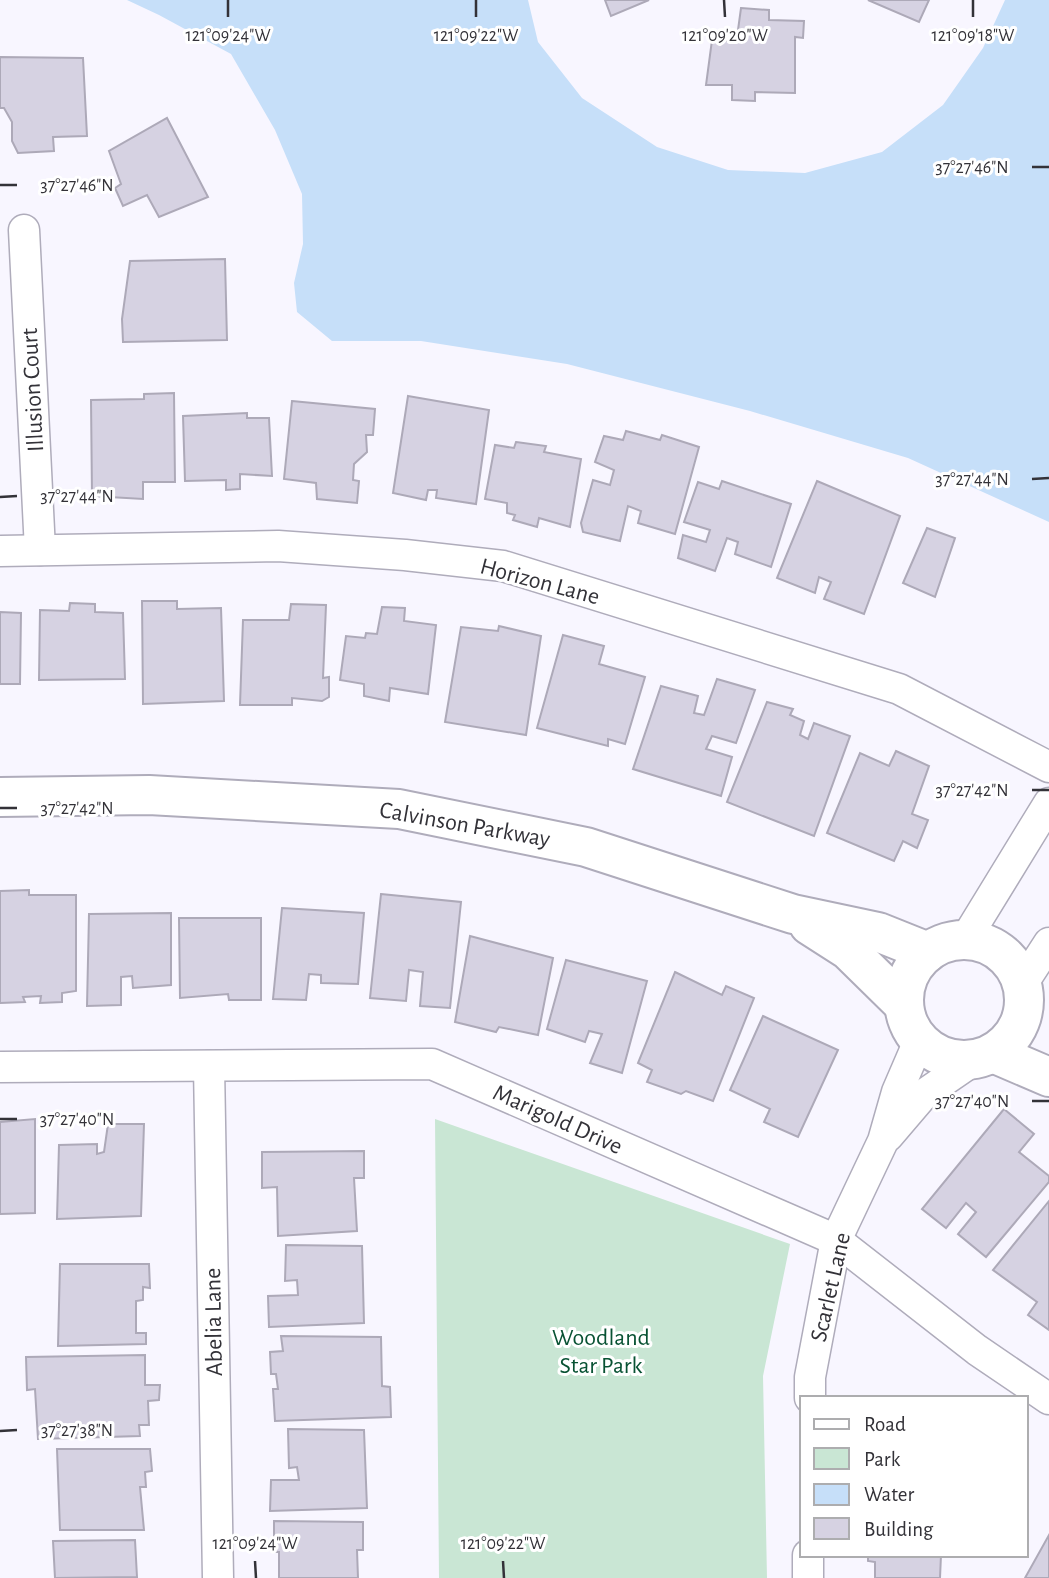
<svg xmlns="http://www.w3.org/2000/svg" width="1049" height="1578" viewBox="0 0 1049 1578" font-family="'Alegreya Sans',sans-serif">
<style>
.green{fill:#c9e6d4}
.water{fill:#c6dff9}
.building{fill:#d6d2e2;stroke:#ada9b8;stroke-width:2}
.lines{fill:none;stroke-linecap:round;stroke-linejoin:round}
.minor-casing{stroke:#afacbb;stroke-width:33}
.secondary-casing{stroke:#afacbb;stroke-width:42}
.minor{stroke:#fff;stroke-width:30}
.secondary{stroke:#fff;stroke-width:38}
.ticks{fill:none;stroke:#333238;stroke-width:2.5}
.labels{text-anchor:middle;stroke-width:6;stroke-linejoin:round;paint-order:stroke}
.street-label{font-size:24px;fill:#333238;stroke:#fff}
.park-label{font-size:24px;fill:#085233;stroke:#fff}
.ticks-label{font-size:18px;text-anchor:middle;fill:#333238;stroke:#fff;stroke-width:6;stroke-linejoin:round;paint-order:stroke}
</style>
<rect width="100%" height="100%" fill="#f8f6ff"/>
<polygon class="green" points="435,1119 790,1244 763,1376 767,1578 439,1578"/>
<polygon class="water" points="127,0 528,0 538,42 582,98 657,147 728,170 805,173 882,152 943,105 983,48 1005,0 1049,0 1049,522 908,458 750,411 567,364 421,341 332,341 297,312 294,283 303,244 302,194 275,130 231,54 159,15"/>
<g class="building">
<polygon points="605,0 649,0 611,16"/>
<polygon points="868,0 929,0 919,22"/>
<polygon points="741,8 769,10 769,20 804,21 803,38 795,37 795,93 755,92 755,101 732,100 732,85 706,85 712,40 728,41 738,30"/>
<polygon points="0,57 83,58 87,136 53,137 54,151 18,153 12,141 12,122 4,108 0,108"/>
<polygon points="167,118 208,197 159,217 147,195 123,206 115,188 121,184 109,151"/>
<polygon points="225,259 227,340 123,342 122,319 130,261"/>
<polygon points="174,393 175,482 143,482 143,499 92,496 91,400 144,399 144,394"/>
<polygon points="408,396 489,410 476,504 436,498 437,490 428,490 426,500 393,493"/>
<polygon points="292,401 375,409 373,435 366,435 367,452 354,464 353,480 359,481 357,503 317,499 316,483 284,479"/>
<polygon points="247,413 247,418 269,418 272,476 240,474 240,489 226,490 226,480 185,481 183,416"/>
<polygon points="626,431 660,440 662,435 699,447 675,534 638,523 641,511 628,506 620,541 583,532 581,523 593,480 610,485 614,470 595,462 604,436 623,440"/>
<polygon points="516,442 546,446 544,452 581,459 570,527 539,518 537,527 513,520 515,515 507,513 507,503 485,499 495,445 514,448"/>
<polygon points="722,481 791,504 771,567 735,554 738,542 727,538 715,571 678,558 683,535 706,542 710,530 684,522 698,482 719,489"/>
<polygon points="817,481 900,516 864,614 824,599 831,582 819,577 815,593 777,578"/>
<polygon points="927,528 955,538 935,597 903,583"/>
<polygon points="142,601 177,601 177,609 221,608 224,701 143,704"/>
<polygon points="70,603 95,604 95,612 123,613 125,679 39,680 40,610 69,611"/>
<polygon points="291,604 326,605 323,678 329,677 329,697 322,701 292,698 292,705 240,705 243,620 289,620"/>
<polygon points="382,607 405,608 404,621 436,625 428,694 390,688 389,701 364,696 364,684 340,680 346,636 365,638 366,633 377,634"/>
<polygon points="0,612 21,613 20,684 0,684"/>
<polygon points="499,626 541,636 526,735 445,722 461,627 498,631"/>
<polygon points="563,635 604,646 599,664 645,677 625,744 608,739 608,746 537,728"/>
<polygon points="717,679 755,690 736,743 712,736 706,749 732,757 721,796 633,769 661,686 698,696 694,713 704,715"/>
<polygon points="767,702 793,709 790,715 804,721 800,735 808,739 814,723 850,736 814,836 727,802"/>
<polygon points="896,751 929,766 912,814 928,820 917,848 903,841 894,861 827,833 860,753 889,766"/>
<polygon points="29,890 29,895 76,895 76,991 62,993 62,1002 40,1003 41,996 23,997 25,1002 0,1003 0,891"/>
<polygon points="381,894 461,902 450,1008 420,1006 423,972 409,970 406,1001 370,998"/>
<polygon points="282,908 364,913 358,984 321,983 321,975 309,974 306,1000 273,999"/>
<polygon points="171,913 171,985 133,988 132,976 121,977 121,1005 87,1006 89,914"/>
<polygon points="179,918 261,918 261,1000 229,1000 228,994 180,998"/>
<polygon points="470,936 553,958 538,1035 499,1027 496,1032 455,1022"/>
<polygon points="566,960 647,981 622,1073 590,1063 602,1034 589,1031 585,1042 547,1029"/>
<polygon points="675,972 722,995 726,986 754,998 713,1101 686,1091 681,1094 647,1082 652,1070 638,1063"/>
<polygon points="763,1016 838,1050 798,1137 764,1122 770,1109 730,1090"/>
<polygon points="1004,1109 1034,1134 1019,1152 1049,1176 1049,1182 986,1257 958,1234 976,1212 966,1203 946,1228 922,1209"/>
<polygon points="35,1119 35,1213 0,1214 0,1122"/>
<polygon points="108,1124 144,1124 141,1216 57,1219 59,1145 97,1144 97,1154 104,1152"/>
<polygon points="364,1151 364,1178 354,1178 357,1231 278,1236 277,1187 262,1188 262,1152"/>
<polygon points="1049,1201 1049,1330 1028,1315 1037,1302 993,1270"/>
<polygon points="286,1245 362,1246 364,1323 269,1327 268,1296 298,1295 297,1280 285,1281"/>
<polygon points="60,1264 149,1264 150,1288 143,1287 143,1300 136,1301 136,1333 146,1333 146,1344 58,1346"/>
<polygon points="281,1336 381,1337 382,1386 390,1387 391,1417 275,1421 273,1389 278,1389 276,1374 271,1374 270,1352 283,1351"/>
<polygon points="145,1355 145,1385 160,1385 159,1400 148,1401 149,1425 139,1425 140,1436 38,1439 35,1389 27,1390 26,1357"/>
<polygon points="288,1429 364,1430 367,1508 270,1511 271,1480 299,1480 297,1467 289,1468"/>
<polygon points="57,1449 150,1449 152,1471 145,1472 146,1487 140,1487 144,1530 60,1530"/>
<polygon points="274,1521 363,1522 363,1550 357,1550 358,1578 279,1578 279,1552 274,1552"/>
<polygon points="1049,1535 1049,1578 1025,1578"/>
<polygon points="135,1540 137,1577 55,1578 53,1541"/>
<polygon points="868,1555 941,1555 940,1578 875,1578 875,1562 868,1561"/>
</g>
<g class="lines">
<defs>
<g id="minor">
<polyline points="24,230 40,550"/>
<polyline points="0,551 278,546 405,555 503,566 899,689 1049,767"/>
<polyline points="965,940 1049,803"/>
<polyline points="1023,983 1049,943"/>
<polyline points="209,1066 218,1578"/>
<polyline points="0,1067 432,1064 836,1240 977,1350 1049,1399"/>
<polyline points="888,1136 923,1095 974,1060"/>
<polyline points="810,1398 810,1377 836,1240 883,1141 897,1092 919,1041"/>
<polyline points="808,1578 808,1555"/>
</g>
<g id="secondary">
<polyline points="0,797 149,795 399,809 586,847 793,914 878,932 928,952"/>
<polyline points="809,925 848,950 903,1004"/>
<circle cx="964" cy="1000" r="60"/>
<polyline points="993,1053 1049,1077"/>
</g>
</defs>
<use href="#minor" class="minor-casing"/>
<use href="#secondary" class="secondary-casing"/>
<use href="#minor" class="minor"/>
<use href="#secondary" class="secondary"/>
</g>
<path class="ticks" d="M228,0V17M476,0V17M724,0L725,17M973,0V17M1032,167H1049M0,185H17M1032,479L1049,478M0,497L17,496M1032,790H1049M0,808H17M1032,1101H1049M0,1119H17M0,1431L17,1430M255,1561L256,1578M503,1561L504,1578"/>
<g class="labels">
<g class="street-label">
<text transform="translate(32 390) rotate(-93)" y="8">Illusion Court</text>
<text transform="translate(540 581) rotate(15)" y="8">Horizon Lane</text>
<text transform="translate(465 824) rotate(10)" y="8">Calvinson Parkway</text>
<text transform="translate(558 1119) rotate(24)" y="8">Marigold Drive</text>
<text transform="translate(830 1287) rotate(-77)" y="8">Scarlet Lane</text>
<text transform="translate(213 1322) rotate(-91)" y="8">Abelia Lane</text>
</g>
<g class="park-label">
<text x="601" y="1345">Woodland<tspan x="601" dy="28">Star Park</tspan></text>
</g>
</g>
<g class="ticks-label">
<text x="228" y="41">121°09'24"W</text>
<text x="476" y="41">121°09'22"W</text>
<text x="725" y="41">121°09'20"W</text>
<text x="973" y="41">121°09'18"W</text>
<text x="972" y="173">37°27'46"N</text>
<text x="77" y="191">37°27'46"N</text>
<text x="972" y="485">37°27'44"N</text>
<text x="77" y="502">37°27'44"N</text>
<text x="972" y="796">37°27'42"N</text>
<text x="77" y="814">37°27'42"N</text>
<text x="972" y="1107">37°27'40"N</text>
<text x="77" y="1125">37°27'40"N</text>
<text x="77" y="1436">37°27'38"N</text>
<text x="255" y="1549">121°09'24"W</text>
<text x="503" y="1549">121°09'22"W</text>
</g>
<rect x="800" y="1396" width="228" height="161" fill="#ffffff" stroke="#adadaf" stroke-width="2"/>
<rect x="814" y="1419" width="35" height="10" fill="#ffffff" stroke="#adadaf" stroke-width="2"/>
<text x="864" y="1431" font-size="21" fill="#333238">Road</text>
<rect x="814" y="1448" width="35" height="21" fill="#c9e6d4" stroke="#adadaf" stroke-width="2"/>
<text x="864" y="1466" font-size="21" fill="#333238">Park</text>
<rect x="814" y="1484" width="35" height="21" fill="#c6dff9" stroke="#adadaf" stroke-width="2"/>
<text x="864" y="1501" font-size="21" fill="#333238">Water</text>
<rect x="814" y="1518" width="35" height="21" fill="#d6d2e2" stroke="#adadaf" stroke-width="2"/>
<text x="864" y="1536" font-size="21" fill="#333238">Building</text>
</svg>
